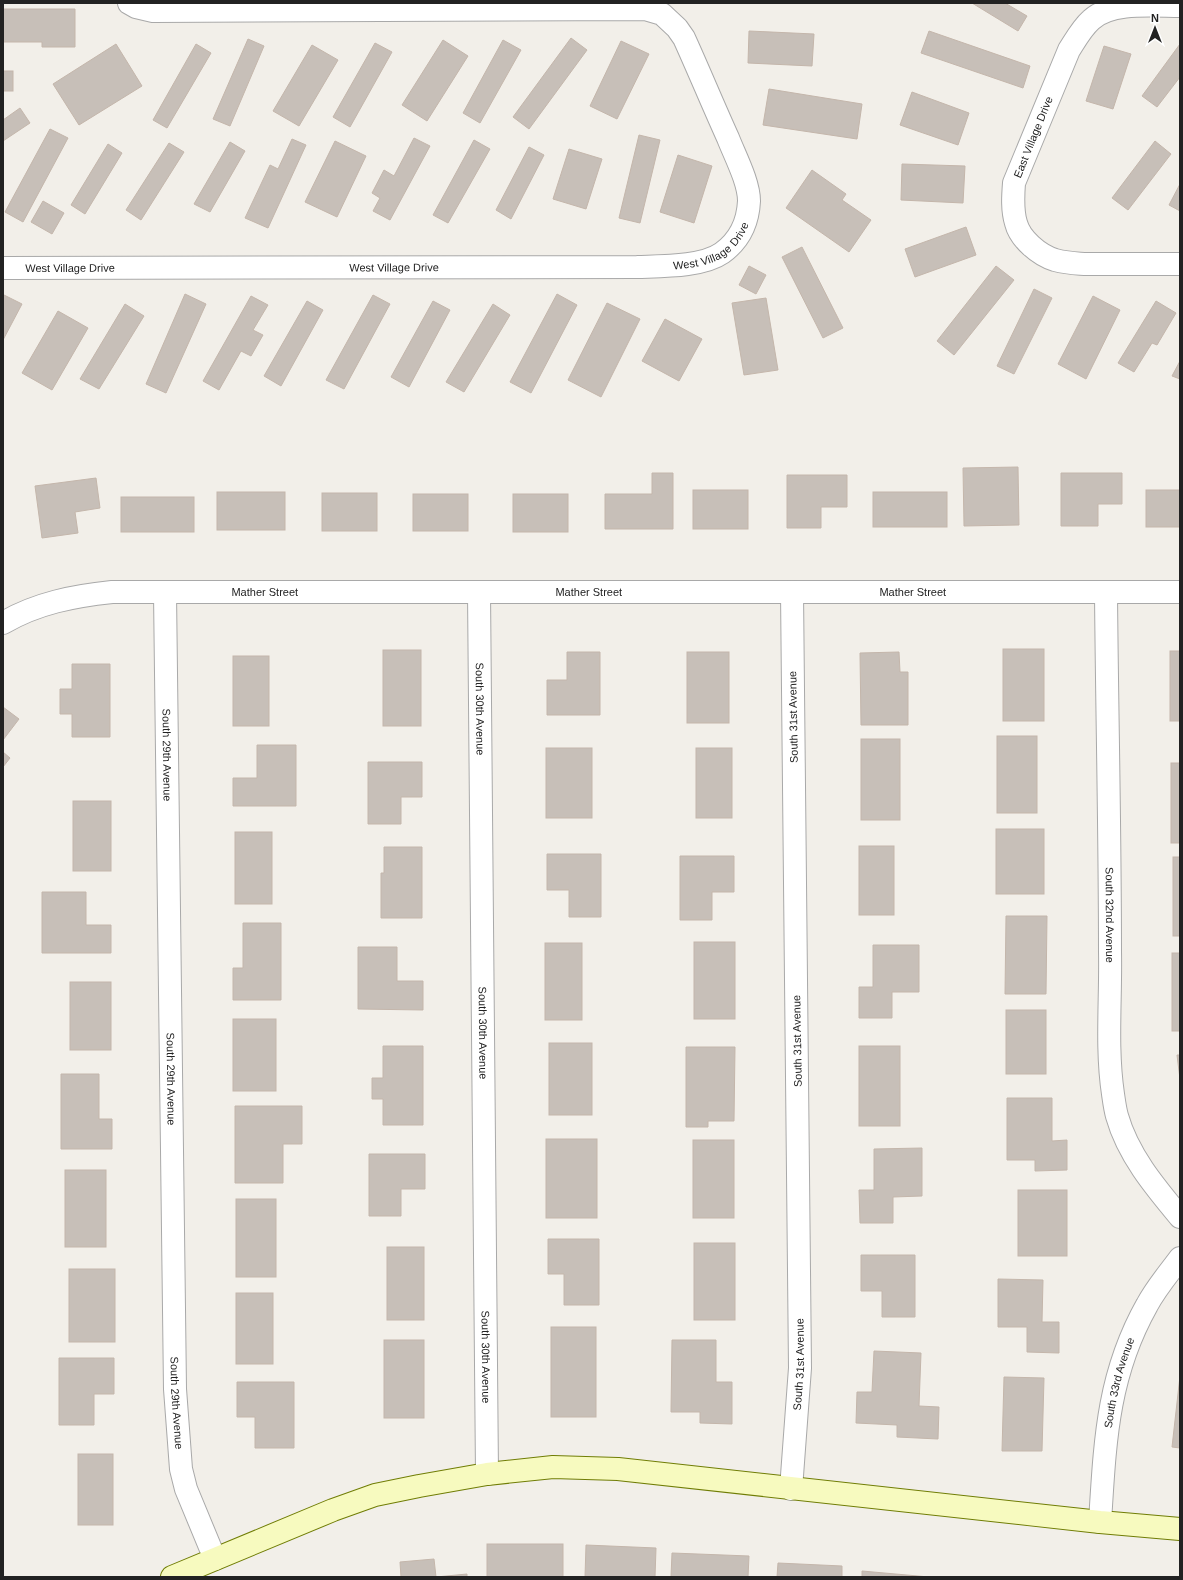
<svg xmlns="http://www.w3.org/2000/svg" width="1183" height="1580" viewBox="0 0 1183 1580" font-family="Arial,sans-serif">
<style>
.building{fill:#c7bfb8;stroke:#c4b6ab}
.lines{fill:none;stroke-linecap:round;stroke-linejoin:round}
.street-casing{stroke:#a9a9a9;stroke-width:24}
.secondary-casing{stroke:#707d05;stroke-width:24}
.street{stroke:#fff;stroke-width:22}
.secondary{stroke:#f7fabf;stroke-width:22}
.labels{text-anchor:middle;stroke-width:3.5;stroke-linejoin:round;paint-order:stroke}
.street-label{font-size:11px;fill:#222;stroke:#fff}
</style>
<rect width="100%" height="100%" fill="#f2efe9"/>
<g class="building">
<polygon points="972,3 1005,3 1027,16 1018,31"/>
<polygon points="3,9 75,9 75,47 42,47 42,42 3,42"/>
<polygon points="749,31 814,34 812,66 748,63"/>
<polygon points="929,31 1030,66 1023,88 921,53"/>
<polygon points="571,38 587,50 529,129 513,117"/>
<polygon points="248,39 264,46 230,126 213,119"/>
<polygon points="443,40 468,56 427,121 402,105"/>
<polygon points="503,40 521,50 480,123 463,113"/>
<polygon points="621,41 649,54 617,119 590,106"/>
<polygon points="375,43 392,52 350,127 333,117"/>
<polygon points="116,44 142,86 79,125 53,84"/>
<polygon points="196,44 211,53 167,128 153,120"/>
<polygon points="1180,44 1180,77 1157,107 1142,96"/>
<polygon points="312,45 338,60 299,126 273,111"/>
<polygon points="1104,46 1131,54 1113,109 1086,101"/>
<rect x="3" y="71" width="10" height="20"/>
<polygon points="769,89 862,104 857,139 763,125"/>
<polygon points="912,92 969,113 958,145 900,125"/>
<polygon points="20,108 30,123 3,141 3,120"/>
<polygon points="50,129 68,138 23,222 5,212"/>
<polygon points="639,135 660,140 640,223 619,218"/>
<polygon points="414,138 430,146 390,220 373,211 380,198 372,193 384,170 394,176"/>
<polygon points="292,139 306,145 268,228 245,218 270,165 278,169"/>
<polygon points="474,140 490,149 448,223 433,215"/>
<polygon points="335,141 366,156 337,217 305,202"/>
<polygon points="1155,141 1171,154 1128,210 1112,198"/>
<polygon points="230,142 245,151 210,212 194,204"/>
<polygon points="169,143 184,152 141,220 126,210"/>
<polygon points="108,144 122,153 85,214 71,205"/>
<polygon points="529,147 544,155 511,219 496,210"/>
<polygon points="569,149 602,159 586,209 553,199"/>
<polygon points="678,155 712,166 694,223 660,212"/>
<polygon points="902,164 965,166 963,203 901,200"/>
<polygon points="812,170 846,194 842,200 871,220 849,252 786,208"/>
<polygon points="1180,184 1180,211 1169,205"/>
<polygon points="43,201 64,213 52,234 31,222"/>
<polygon points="966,227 976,255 915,277 905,249"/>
<polygon points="802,247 843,328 823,338 782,257"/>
<polygon points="749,266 766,275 756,294 739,285"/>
<polygon points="996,266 1014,280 954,355 937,341"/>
<polygon points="1034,289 1052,298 1014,374 997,366"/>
<polygon points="185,294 206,304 166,393 146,384"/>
<polygon points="557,294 577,305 531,393 510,382"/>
<polygon points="4,295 22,304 3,340 3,296"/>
<polygon points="373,295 390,304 344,389 326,380"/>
<polygon points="251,296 268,305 253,330 263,335 251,356 241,351 219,390 203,381"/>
<polygon points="1093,296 1120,310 1086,379 1058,364"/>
<polygon points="766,298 778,370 744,375 732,303"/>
<polygon points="307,301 323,310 281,386 264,376"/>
<polygon points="433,301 450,310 409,387 391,377"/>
<polygon points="1156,301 1176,313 1157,345 1152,343 1134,372 1118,363"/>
<polygon points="607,303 640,319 601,397 568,380"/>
<polygon points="125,304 144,316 99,389 80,379"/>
<polygon points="493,304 510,315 464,392 446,382"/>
<polygon points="58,311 88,328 52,390 22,373"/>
<polygon points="665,319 702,339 679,381 642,361"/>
<polygon points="1180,361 1180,379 1172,376"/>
<polygon points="1018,467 1019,525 964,526 963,468"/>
<polygon points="652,473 673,473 673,529 605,529 605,494 652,494"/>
<polygon points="1061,473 1122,473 1122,504 1098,504 1098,526 1061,526"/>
<polygon points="787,475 847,475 847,507 821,507 821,528 787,528"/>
<polygon points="96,478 100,508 75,512 78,533 42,538 35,486"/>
<rect x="693" y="490" width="55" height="39"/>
<rect x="1146" y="490" width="34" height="37"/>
<rect x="217" y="492" width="68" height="38"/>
<rect x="873" y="492" width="74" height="35"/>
<rect x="322" y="493" width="55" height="38"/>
<rect x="413" y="494" width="55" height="37"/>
<rect x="513" y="494" width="55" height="38"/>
<rect x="121" y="497" width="73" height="35"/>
<rect x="1003" y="649" width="41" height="72"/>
<rect x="383" y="650" width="38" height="76"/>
<rect x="1170" y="651" width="10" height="70"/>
<polygon points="567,652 600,652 600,715 547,715 547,680 567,680"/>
<rect x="687" y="652" width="42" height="71"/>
<polygon points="899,652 900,672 908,672 908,725 861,725 860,653"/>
<rect x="233" y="656" width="36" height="70"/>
<polygon points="72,664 110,664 110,737 72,737 72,714 60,714 60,689 72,689"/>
<polygon points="3,707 19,719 3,740"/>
<rect x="997" y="736" width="40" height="77"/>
<rect x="861" y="739" width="39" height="81"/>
<polygon points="257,745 296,745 296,806 233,806 233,778 257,778"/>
<rect x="546" y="748" width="46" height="70"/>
<rect x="696" y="748" width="36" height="70"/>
<polygon points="3,752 10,758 3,767"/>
<polygon points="368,762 422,762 422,797 401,797 401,824 368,824"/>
<rect x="1171" y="763" width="9" height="80"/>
<rect x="73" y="801" width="38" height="70"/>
<rect x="996" y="829" width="48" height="65"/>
<rect x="235" y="832" width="37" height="72"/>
<rect x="859" y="846" width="35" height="69"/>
<polygon points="384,847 422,847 422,918 381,918 381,873 384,873"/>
<polygon points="547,854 601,854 601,917 569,917 569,890 547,890"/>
<polygon points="680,856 734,856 734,892 712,892 712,920 680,920"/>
<rect x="1173" y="857" width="7" height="79"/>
<polygon points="42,892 86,892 86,925 111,925 111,953 42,953"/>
<polygon points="1006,916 1047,916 1046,994 1005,994"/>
<polygon points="243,923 281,923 281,1000 233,1000 233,968 243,968"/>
<rect x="694" y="942" width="41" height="77"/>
<rect x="545" y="943" width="37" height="77"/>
<polygon points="873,945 919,945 919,992 892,992 892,1018 859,1018 859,987 873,987"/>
<polygon points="358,947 397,947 397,981 423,981 423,1010 358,1009"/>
<rect x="1172" y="953" width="8" height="78"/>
<rect x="70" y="982" width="41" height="68"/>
<rect x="1006" y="1010" width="40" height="64"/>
<rect x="233" y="1019" width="43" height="72"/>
<rect x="549" y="1043" width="43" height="72"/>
<polygon points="383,1046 423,1046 423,1125 383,1125 383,1099 372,1099 372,1078 383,1078"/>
<rect x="859" y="1046" width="41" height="80"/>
<polygon points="686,1047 735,1047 734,1121 708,1121 708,1127 686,1127"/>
<polygon points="1177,1055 1180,1055 1180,1079"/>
<polygon points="61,1074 99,1074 99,1119 112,1119 112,1149 61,1149"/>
<polygon points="1007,1098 1052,1098 1052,1141 1067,1140 1067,1170 1035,1171 1035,1160 1007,1160"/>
<polygon points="235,1106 302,1106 302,1144 283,1144 283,1183 235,1183"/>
<rect x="546" y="1139" width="51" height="79"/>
<rect x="693" y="1140" width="41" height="78"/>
<polygon points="922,1148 922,1196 893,1197 893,1223 860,1223 859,1190 874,1190 874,1149"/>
<polygon points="369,1154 425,1154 425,1189 401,1189 401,1216 369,1216"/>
<rect x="65" y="1170" width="41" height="77"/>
<rect x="1018" y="1190" width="49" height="66"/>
<rect x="236" y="1199" width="40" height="78"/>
<polygon points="548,1239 599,1239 599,1305 564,1305 564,1274 548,1274"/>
<rect x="694" y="1243" width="41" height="77"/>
<rect x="387" y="1247" width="37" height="73"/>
<polygon points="861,1255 915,1255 915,1317 882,1317 882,1291 861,1291"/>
<rect x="69" y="1269" width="46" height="73"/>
<polygon points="998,1279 1043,1280 1042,1322 1059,1322 1059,1353 1027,1352 1027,1327 998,1327"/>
<rect x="236" y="1293" width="37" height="71"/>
<rect x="551" y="1327" width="45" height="90"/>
<rect x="384" y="1340" width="40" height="78"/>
<polygon points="672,1340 716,1340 716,1382 732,1382 732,1424 700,1423 700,1412 671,1412"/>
<polygon points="874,1351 921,1353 919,1406 939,1407 938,1439 897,1437 897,1425 856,1423 857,1392 872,1392"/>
<polygon points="59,1358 114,1358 114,1394 94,1394 94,1425 59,1425"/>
<polygon points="1180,1376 1180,1448 1172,1447"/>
<polygon points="1004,1377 1044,1378 1042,1451 1002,1451"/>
<polygon points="237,1382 294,1382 294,1448 255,1448 255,1417 237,1417"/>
<rect x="78" y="1454" width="35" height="71"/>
<rect x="487" y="1544" width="76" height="33"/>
<polygon points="586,1545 656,1548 655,1577 585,1577"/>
<polygon points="672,1553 749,1556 748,1577 671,1577"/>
<polygon points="434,1559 436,1577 467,1574 467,1577 401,1577 400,1562"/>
<polygon points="778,1563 842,1566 842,1577 777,1577"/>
<polygon points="862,1571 929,1577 862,1577"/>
</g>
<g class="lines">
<defs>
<g id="street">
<path d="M1180,6C1154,6 1111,1 1091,20C1082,28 1076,39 1069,50L1014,183C1013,196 1012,210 1016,223C1020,239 1039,255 1055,260C1074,265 1095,264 1116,264C1137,264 1159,264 1180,264"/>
<path id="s1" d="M3,268L637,267C661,266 702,267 722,253C740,240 748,222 749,201C749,182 735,156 728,138C713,105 699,71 684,38L677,28L662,14L645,9L153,11L136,7L129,3"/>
<path id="s2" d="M479,592L487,1474"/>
<path id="s3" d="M1106,592C1107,712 1110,832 1110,952C1111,999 1106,1047 1113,1094C1114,1101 1115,1109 1117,1116C1128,1155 1155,1187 1180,1217"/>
<path id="s4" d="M165,593L175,1389L181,1469L186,1489L215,1559"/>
<path id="s5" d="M3,623C37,603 74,596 112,592H1180"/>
<path id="s6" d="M791,1489L800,1368L792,592"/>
<path id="s7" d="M1100,1522C1105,1443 1107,1376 1147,1305C1156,1288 1169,1273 1180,1258"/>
</g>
<polyline id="secondary" points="172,1577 333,1510 375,1495 419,1486 487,1474 553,1467 618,1469 1100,1522 1180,1529"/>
</defs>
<use href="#street" class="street-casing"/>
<use href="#secondary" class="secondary-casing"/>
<use href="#street" class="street"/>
<use href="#secondary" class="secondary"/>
</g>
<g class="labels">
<g class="street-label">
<text transform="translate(1033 137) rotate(-68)" y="4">East Village Drive</text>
<text dy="4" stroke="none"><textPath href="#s1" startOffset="715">West Village Drive</textPath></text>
<text dy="4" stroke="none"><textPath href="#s1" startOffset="391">West Village Drive</textPath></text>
<text dy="4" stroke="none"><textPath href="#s1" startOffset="67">West Village Drive</textPath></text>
<text dy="4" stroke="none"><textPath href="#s5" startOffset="591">Mather Street</textPath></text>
<text dy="4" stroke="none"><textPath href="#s5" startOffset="915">Mather Street</textPath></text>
<text dy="4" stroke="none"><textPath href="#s5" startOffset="267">Mather Street</textPath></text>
<text dy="4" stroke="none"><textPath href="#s2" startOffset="117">South 30th Avenue</textPath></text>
<text transform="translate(793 717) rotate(-91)" y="4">South 31st Avenue</text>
<text dy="4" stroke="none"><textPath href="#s4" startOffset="162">South 29th Avenue</textPath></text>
<text dy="4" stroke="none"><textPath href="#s3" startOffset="323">South 32nd Avenue</textPath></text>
<text dy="4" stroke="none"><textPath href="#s2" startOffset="441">South 30th Avenue</textPath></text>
<text transform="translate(797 1041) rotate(-91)" y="4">South 31st Avenue</text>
<text dy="4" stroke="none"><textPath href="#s4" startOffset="486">South 29th Avenue</textPath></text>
<text dy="4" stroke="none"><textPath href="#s2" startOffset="765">South 30th Avenue</textPath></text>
<text dy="4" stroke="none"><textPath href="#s6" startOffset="125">South 31st Avenue</textPath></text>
<text dy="4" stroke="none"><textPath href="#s7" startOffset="141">South 33rd Avenue</textPath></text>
<text dy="4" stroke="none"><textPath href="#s4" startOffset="810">South 29th Avenue</textPath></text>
</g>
</g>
<rect width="1183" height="1580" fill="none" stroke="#222222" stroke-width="8"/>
<g transform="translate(1155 28)" stroke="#ffffff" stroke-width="3" paint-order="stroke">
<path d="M0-3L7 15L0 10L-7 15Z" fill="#222222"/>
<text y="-6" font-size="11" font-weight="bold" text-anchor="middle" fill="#222222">N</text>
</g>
</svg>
